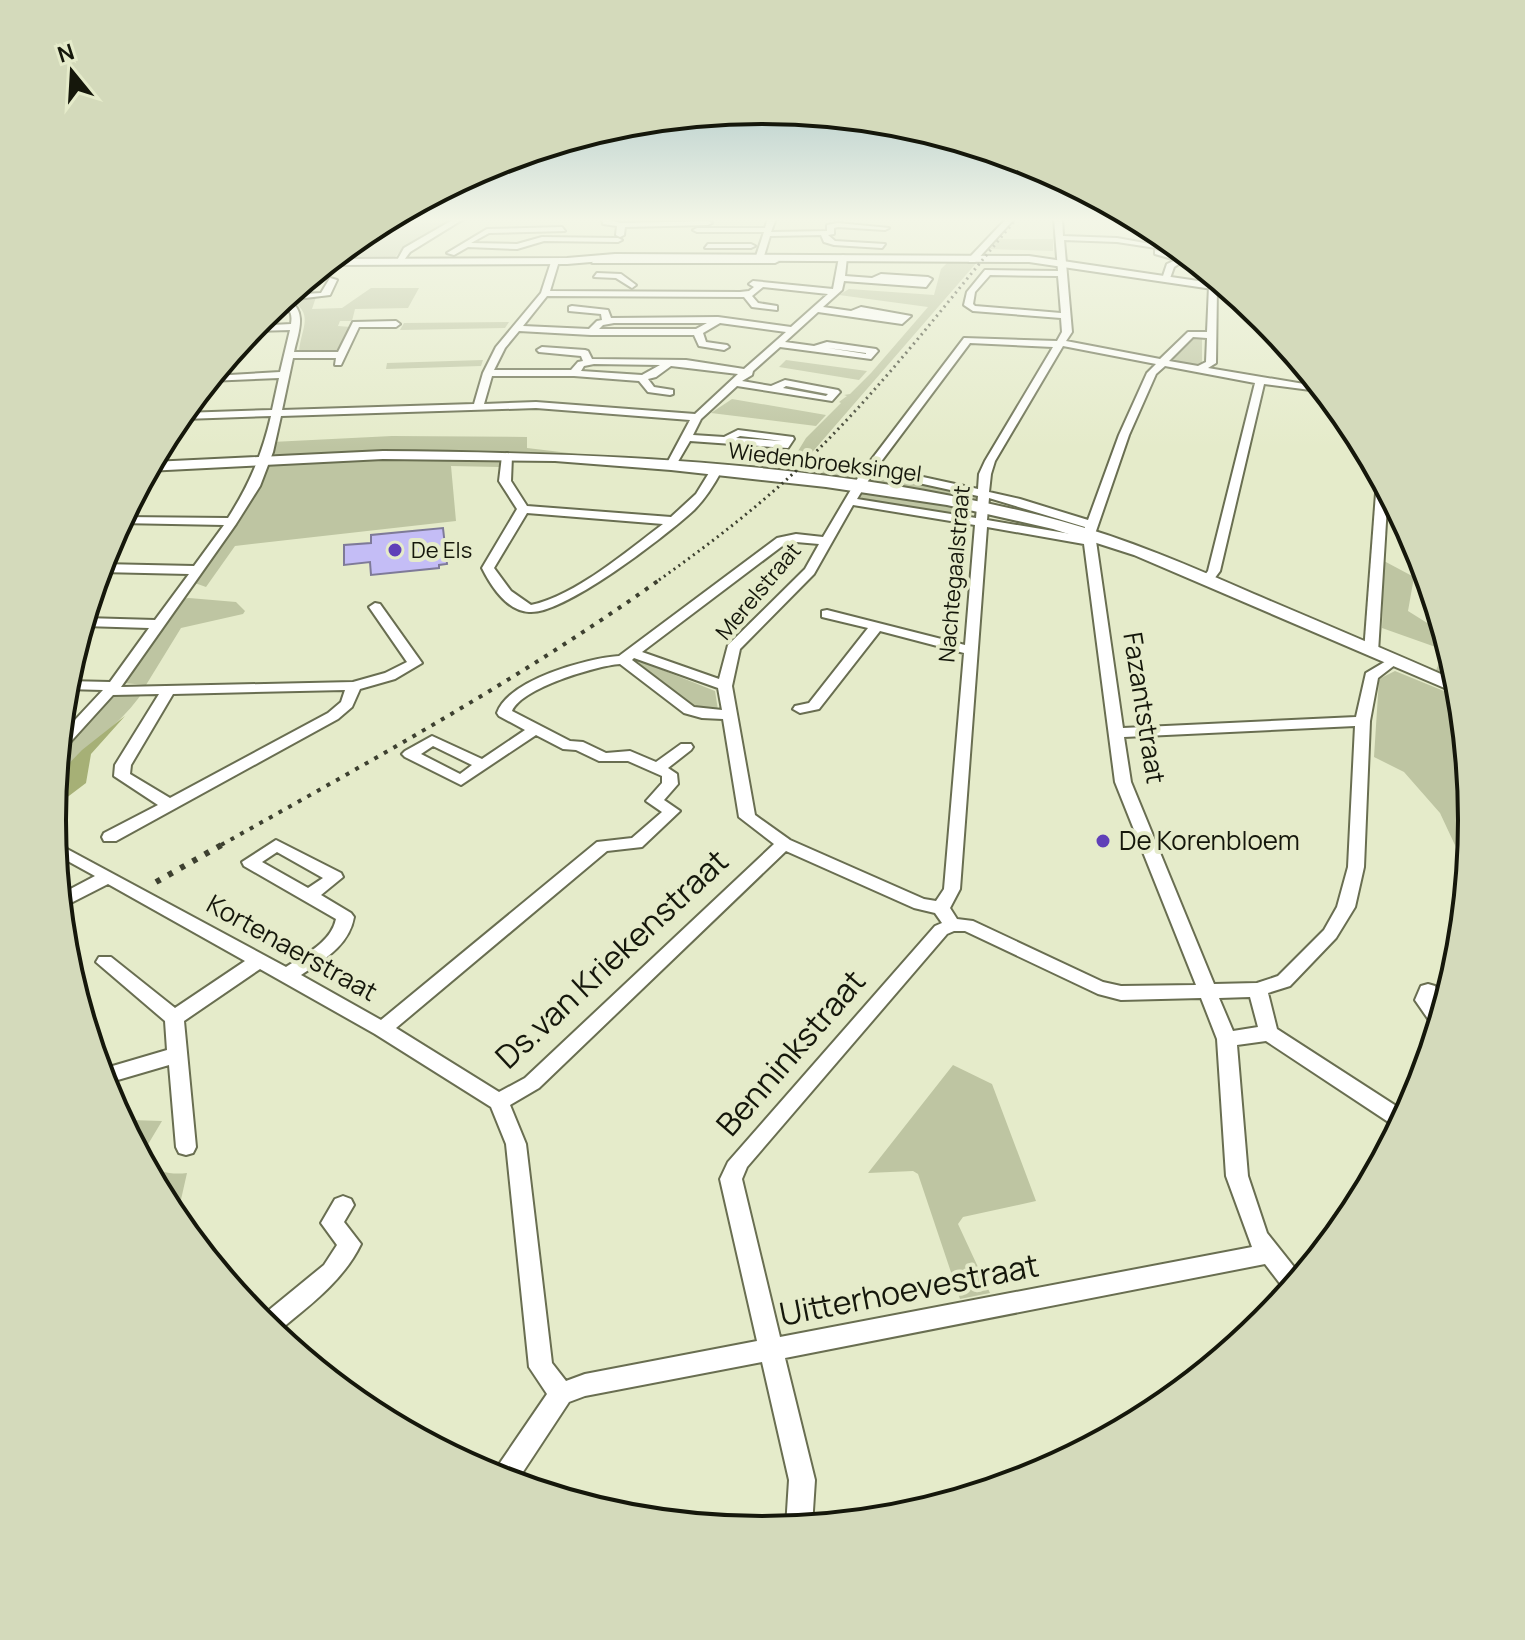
<svg xmlns="http://www.w3.org/2000/svg" width="1525" height="1640" viewBox="0 0 1525 1640" font-family="Manrope,sans-serif">
<style>
.green{fill:#bec5a2}
.water{fill:#a6b076}
.building{fill:#c4bdf6;stroke:#7e7a98;stroke-width:2}
.lines{fill:none;stroke-linecap:round;stroke-linejoin:round}
.minor-casing{stroke:#696e51;stroke-width:4}
.tertiary-casing{stroke:#696e51;stroke-width:4}
.minor{fill:#fff;fill-rule:evenodd}
.tertiary{fill:#fff;fill-rule:evenodd}
.rail-far2{stroke:#3d4030;stroke-width:3;stroke-dasharray:2 4;stroke-linecap:butt}
.rail-far1{stroke:#3d4030;stroke-width:4;stroke-dasharray:4 7;stroke-linecap:butt}
.rail{stroke:#3d4030;stroke-width:6;stroke-dasharray:5 9;stroke-linecap:butt}
.poi-dot{fill:#6040b8;stroke:#e5ebca;stroke-width:3}
.labels{text-anchor:middle;stroke-width:8;stroke-linejoin:round;paint-order:stroke}
.far-street-label{font-size:22px;fill:#15170b;stroke:#e5ebca}
.far-poi-label{font-size:22px;fill:#15170b;stroke:#e5ebca;text-anchor:start}
.street-label{font-size:26px;fill:#15170b;stroke:#e5ebca}
.poi-label{font-size:26px;fill:#15170b;stroke:#e5ebca;text-anchor:start}
.near-street-label{font-size:32px;fill:#15170b;stroke:#e5ebca}
.rim{fill:none;stroke:#15170b;stroke-width:4}
</style>
<rect width="100%" height="100%" fill="#e5ebca"/>
<g class="green">
<polygon points="389,218 453,218 404,248 393,259 331,259 368,229"/>
<polygon points="998,239 1053,239 1053,251 990,249"/>
<polygon points="978,261 808,457 862,467 851,481 784,474 806,438 841,403 839,402 847,396 844,395 850,394 871,373 928,307 839,295 849,289 934,295 941,269 948,262"/>
<path d="M371,288H419L408,308L355,309L352,321H340L338,326L351,327L339,353L299,352C301,327 316,314 288,298L316,297L312,309L342,308Z"/>
<polygon points="509,322 505,328 400,330 404,323"/>
<polygon points="1193,337 1202,337 1202,367 1168,361"/>
<polygon points="483,360 481,366 386,369 387,363"/>
<polygon points="786,360 867,371 859,380 779,367"/>
<polygon points="732,399 826,415 816,426 711,413"/>
<polygon points="392,436 527,437 527,448 611,458 453,452 276,455 271,453 272,442"/>
<polygon points="432,458 500,459 499,467 451,466 456,521 235,546 206,587 192,582 268,463"/>
<polygon points="875,472 977,494 976,499 871,482"/>
<polygon points="864,491 971,509 972,519 858,501"/>
<polygon points="1384,561 1414,577 1408,611 1432,626 1443,629 1460,685 1435,673 1444,650 1382,628"/>
<polygon points="189,598 236,602 245,611 243,614 181,628 146,685 123,683 180,599"/>
<polygon points="635,659 715,691 718,710 689,708 632,662"/>
<polygon points="1395,671 1461,698 1473,820 1468,873 1440,813 1404,772 1374,757 1379,679"/>
<path d="M142,693C120,726 84,748 56,777L59,752L107,699L115,694Z"/>
<polygon points="953,1065 992,1084 1036,1201 963,1217 958,1224 990,1293 960,1299 918,1174 913,1171 868,1173"/>
<path d="M130,1120L162,1121L144,1151L146,1164C159,1172 171,1175 187,1173L180,1204L170,1212L123,1124Z"/>
</g>
<polygon class="water" points="125,716 91,754 86,783 53,808 56,777 82,750"/>
<polygon class="building" points="443,528 447,564 439,565 439,568 371,575 370,562 344,565 344,545 371,543 371,535"/>
<g class="lines">
<defs>
<g id="minor">
<polygon points="456,218 465,218 410,252 401,264 395,264 404,248"/>
<polygon points="602,218 621,223 708,221 712,223 708,225 625,227 624,235 620,237 616,235 617,226 603,224"/>
<polygon points="768,218 776,218 771,232 827,231 827,225 838,223 889,228 885,230 838,227 834,228 834,234 828,235 835,241 885,244 882,248 834,245 824,242 821,235 770,236 764,256 760,258 756,256 764,232 697,232 693,230 697,228 765,228"/>
<polygon points="1007,218 1015,218 975,262 969,262 969,258"/>
<path d="M1054,218H1062L1063,236L1117,238L1167,247L1163,249L1117,242L1064,240L1072,332L1066,341L1160,359L1188,332H1207L1209,286L1213,283L1217,286L1216,363L1208,368L1322,387L1326,392L1264,384L1220,571L1211,583L1207,584L1201,580L1208,571L1255,383L1165,366L1156,374L1129,435L1095,534L1123,728L1356,717L1366,673L1393,657L1400,661L1378,678L1370,721L1364,867L1355,907L1336,938L1290,986L1268,993L1277,1029L1407,1113L1400,1128L1396,1127L1266,1041L1237,1045L1248,1176L1267,1233L1302,1277L1288,1294L1265,1264L785,1358L815,1480L812,1526L786,1527L789,1480L762,1362L585,1396L569,1402L515,1484L491,1476L547,1394L529,1367L506,1144L491,1107L375,1034L260,969L184,1021L196,1147L193,1153L186,1155L179,1153L176,1147L169,1065L104,1084L99,1070L167,1050L165,1021L96,962L99,957H111L175,1008L245,961L108,884L61,908L59,895L95,876L55,854L54,842L286,967C304,955 331,943 336,919L244,866L242,862L276,840L341,873L343,877L321,895L351,913L354,917C349,946 323,960 301,975L381,1020L597,842L632,838L662,812L646,801L662,783V776L628,761H599L576,750L563,749L536,735L461,785L405,757L402,754L405,751L432,736L482,759L525,730L499,716L497,713C508,680 587,658 619,656L777,538L796,534L823,537L859,476L964,338L1057,341L1062,332L1061,318L973,311L964,305L967,292L985,270L1058,271ZM990,275L1058,276L1061,313L975,306L973,304L975,292ZM1193,337L1207,338L1206,362L1198,366L1169,361ZM970,343L1053,347L985,461L979,474L978,489L877,467ZM1063,346L1156,364L1147,373L1119,435L1088,520L1020,499L989,492L991,474L995,461ZM873,473L978,496L976,518L857,499ZM989,498L1085,527L1083,536L987,520ZM853,505L975,525L965,645L827,610L822,611V617L868,628L809,703L795,706L793,709L800,713L819,709L880,631L964,653L944,889L936,901L924,899L790,840L755,815L732,686L740,649L814,574ZM987,527L1084,544L1115,782L1196,985L1121,986L1103,982L973,921L957,919L950,908L960,889ZM796,542L819,544L805,569L728,645L719,679L642,652L785,544ZM634,658L718,688L722,710L694,707L632,660ZM620,664L684,713L702,718L723,719L739,817L774,844L525,1078L499,1092L396,1028L607,851L642,847L680,811L664,800L678,784L677,774L668,768L691,750L693,747L691,744H681L656,762L630,751L606,753L583,742L570,741L512,711C522,688 595,666 620,664ZM1355,726L1348,867L1337,907L1324,930L1278,976L1257,983L1214,984L1131,782L1124,737ZM433,746L472,765L460,774L421,754ZM786,851L914,908L935,913L942,923L935,926L728,1162L720,1179L757,1341L585,1374L566,1381L552,1363L526,1144L510,1105L539,1088ZM277,852L323,878L308,888L262,862ZM954,931H965L1098,994L1121,1000L1201,998L1217,1039L1226,1176L1252,1247L780,1337L742,1179L747,1167L947,934ZM1250,997L1258,1027L1233,1031L1219,998Z"/>
<polygon points="562,227 565,231 489,233 471,243 517,244 542,237 618,238 622,240 618,242 544,241 517,249 468,247 454,255 447,253 487,229"/>
<polygon points="708,244 751,244 755,246 751,248 705,248"/>
<polygon points="1155,250 1187,259 1174,267 1169,281 1162,279 1167,264 1176,260 1155,254"/>
<path d="M843,255L847,257L845,276L872,278L881,274L928,277L932,279L926,287L844,281L842,290L823,307L851,311L861,307L911,316L902,324L818,312L785,342L814,346L827,342L876,349L878,351L871,359L780,347L753,371L752,375L742,381L771,386L785,380L838,390L840,392L832,401L737,386L701,419L693,435L724,437L738,430L793,437L794,439L788,448L690,441L676,465L671,468L666,465L690,420L536,408L281,416L273,452L260,486L236,524L121,687L353,682L385,673L407,662L369,607L375,603L380,604L422,663L395,679L360,689L352,707L338,719L116,841H104L102,837L104,833L158,805L114,776L115,765L159,694L113,695L64,749L59,750L60,736L103,690L65,689L66,681L110,682L149,628L84,626L85,618L155,620L189,574L100,572L101,564L194,566L224,525L119,523L123,517L228,518C249,485 262,455 271,416L184,419L178,432L165,438L182,413L272,410L279,378L208,381L212,376L280,372L290,330L249,331L253,326L291,324C293,312 289,308 279,302L287,295L321,293L330,278L337,280L330,295L288,300C308,311 298,333 294,352H338L353,322L396,321L400,324L396,327H359L341,365H335L336,358H293L282,410L474,404L483,373L496,347L541,293L552,259L559,261L550,291L740,292L749,291L754,287L749,284L753,281L833,289L839,257ZM763,287L828,294L791,327L718,317L611,318L608,310L572,306L569,307V311L601,314L602,320L597,321L589,329L523,326L547,296L744,297L752,307L777,310V306L758,303L752,296ZM614,323H707L696,329H599L603,325ZM720,323L786,332L744,369L686,360L592,359L588,351L585,350L542,347L537,350L539,352L581,356L583,361L578,362L571,370H494L505,348L519,331L591,335H694L699,346L724,350L729,347L727,345L706,342L703,333ZM828,348L866,353V354ZM594,364L660,365L642,375L581,371L584,366ZM671,366L738,374L695,414L536,402L484,404L492,376H574L639,381L648,392L670,395L673,394V390L654,387L648,379L656,377ZM786,386L828,394L826,396L783,388ZM740,436L782,441L736,438ZM345,690L341,702L328,713L170,798L130,774L131,765L173,694Z"/>
<polygon points="595,259 775,259 779,261 775,263 592,263"/>
<polygon points="597,273 621,274 636,285 632,288 616,278 594,277"/>
<path d="M507,453L512,456L511,481L527,506L671,517L696,494L712,468L722,470C714,485 705,499 694,510C667,535 564,615 529,612C507,611 491,586 482,568L517,509L499,481L502,456ZM527,513L663,524C627,551 575,596 531,605L511,591L494,568Z"/>
<polygon points="1381,477 1388,490 1378,652 1371,656 1364,652 1377,480"/>
<polygon points="1428,984 1435,986 1437,991 1434,999 1443,1012 1438,1028 1433,1026 1415,1000 1421,986"/>
<path d="M343,1196L351,1199L354,1205L344,1222L361,1244C342,1283 307,1307 275,1334L258,1319L324,1265L337,1245L321,1223L335,1199Z"/>
<polygon points="914,1500 923,1504 925,1509 901,1517 877,1519 880,1509"/>
</g>
<g id="tertiary">
<polygon points="615,254 1029,256 1225,285 1233,292 1029,262 615,260 567,264 325,265 332,259 567,258"/>
<path d="M383,451C609,453 842,462 1061,521C1128,539 1190,566 1254,594C1322,623 1391,652 1459,682L1461,695L1134,555L1053,529L947,505L826,487L671,470L555,461L383,459L147,471L152,462Z"/>
</g>
</defs>
<use href="#minor" class="minor-casing"/>
<use href="#tertiary" class="tertiary-casing"/>
<use href="#minor" class="minor"/>
<use href="#tertiary" class="tertiary"/>
<path class="rail-far2" d="M659,580C707,546 754,510 797,470C878,394 946,303 1017,218"/>
<path class="rail-far1" d="M221,845C371,761 522,678 662,578"/>
<polyline class="rail" points="156,882 225,843"/>
</g>
<linearGradient id="sky" x2="0" y2="1"><stop stop-color="#8db2ba"/><stop offset="0.49" stop-color="#f3f6e7"/><stop offset="1" stop-color="#f3f6e7" stop-opacity="0"/></linearGradient>
<rect width="1525" height="448" fill="url(#sky)"/>
<g class="poi-dot">
<circle cx="395" cy="550" r="8"/>
<circle cx="1103" cy="841" r="8"/>
</g>
<g class="labels">
<g class="far-street-label">
<text transform="translate(825 462) rotate(7)" y="8">Wiedenbroeksingel</text>
<text transform="translate(954 574) rotate(-85)" y="8">Nachtegaalstraat</text>
<text transform="translate(758 591) rotate(-50)" y="8">Merelstraat</text>
</g>
<g class="far-poi-label">
<text x="411" y="558">De Els</text>
</g>
<g class="street-label">
<text transform="translate(1144 708) rotate(81)" y="9">Fazantstraat</text>
<text transform="translate(292 948) rotate(29)" y="9">Kortenaerstraat</text>
</g>
<g class="poi-label">
<text x="1119" y="850">De Korenbloem</text>
</g>
<g class="near-street-label">
<text transform="translate(612 959) rotate(-43)" y="11">Ds.van Kriekenstraat</text>
<text transform="translate(791 1053) rotate(-49)" y="11">Benninkstraat</text>
<text transform="translate(909 1290) rotate(-11)" y="11">Uitterhoevestraat</text>
</g>
</g>
<path d="M0 0H1525V1640H0ZM66 820a696 696 0 1 1 1392 0a696 696 0 1 1-1392 0Z" fill="#d4dabb" fill-rule="evenodd"/>
<path class="rim" d="M66 820a696 696 0 1 1 1392 0a696 696 0 1 1-1392 0Z"/>
<g transform="translate(72 72) rotate(342)" stroke="#e5ebca" stroke-width="6" paint-order="stroke">
<path d="M0-6L14 30L0 20L-14 30Z" fill="#15170b"/>
<text y="-12" font-size="22" font-weight="bold" text-anchor="middle" fill="#15170b">N</text>
</g>
</svg>
